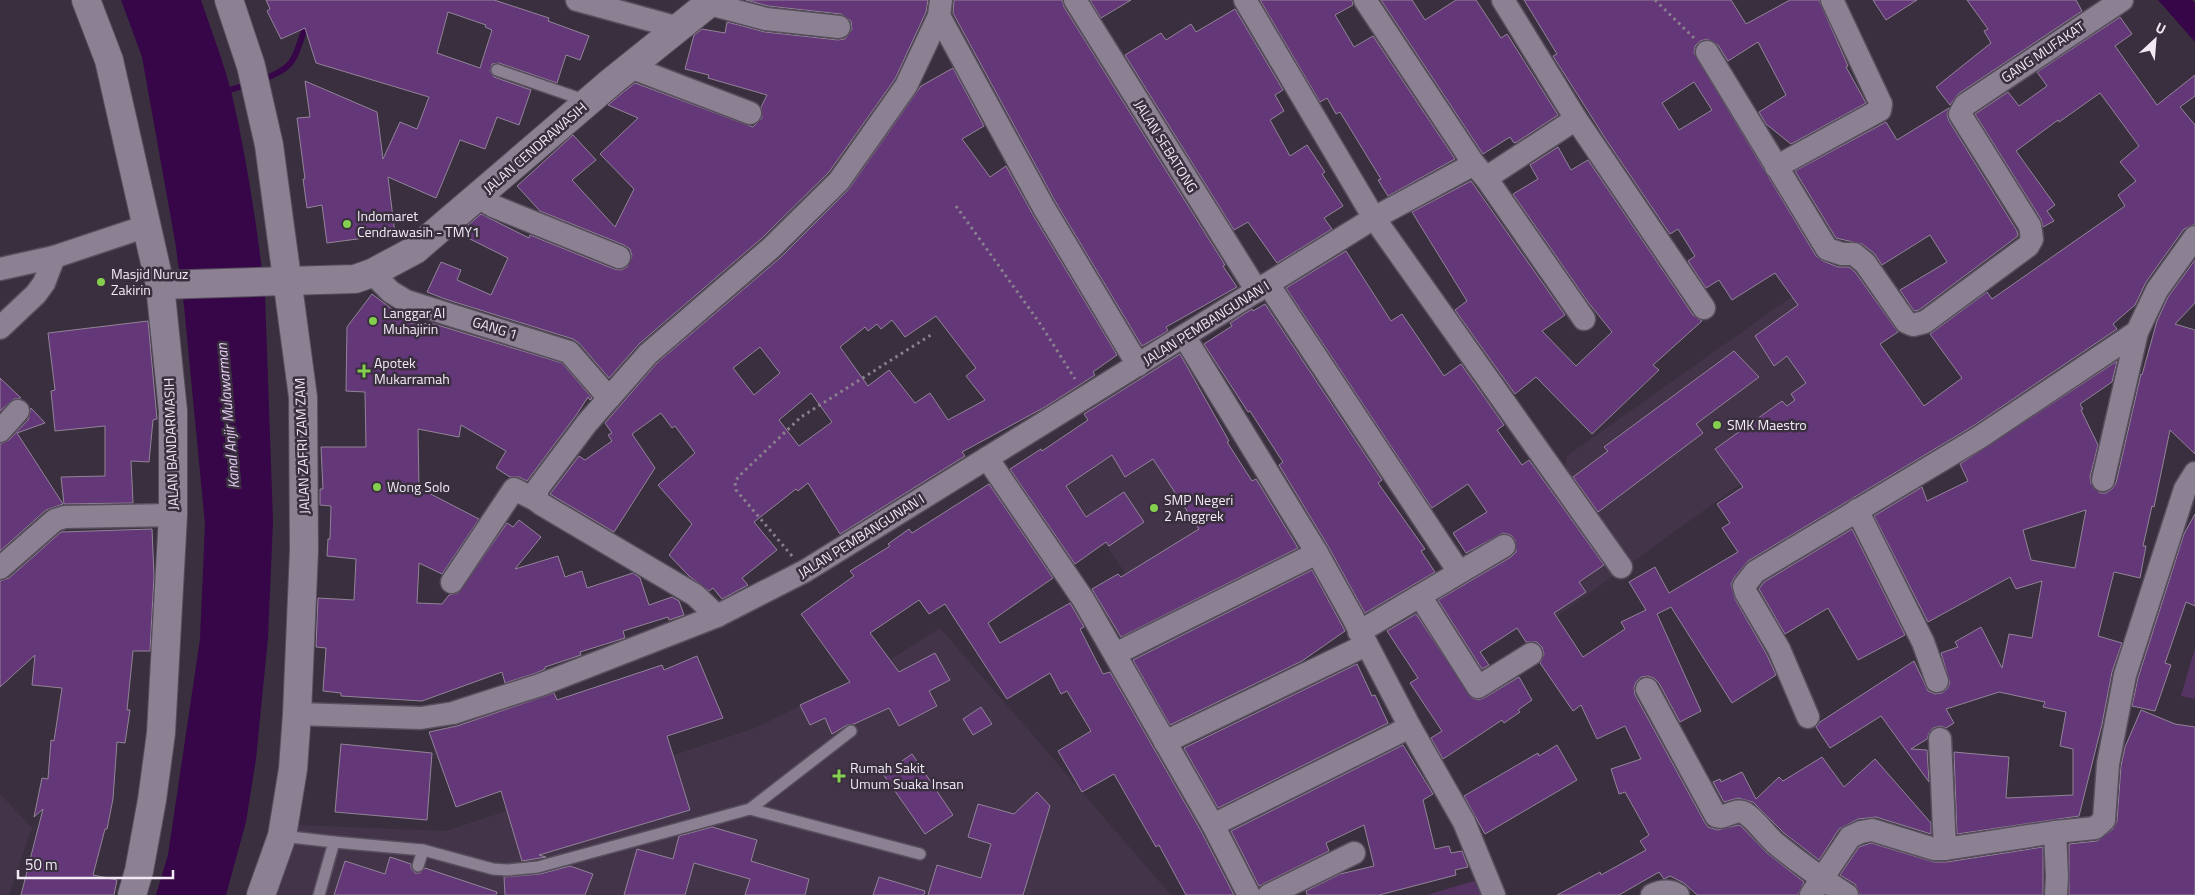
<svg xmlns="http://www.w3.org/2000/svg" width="2195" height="895" viewBox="0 0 2195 895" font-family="'Titillium Web',sans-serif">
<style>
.built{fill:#43344a}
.green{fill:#553464}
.water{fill:#360648}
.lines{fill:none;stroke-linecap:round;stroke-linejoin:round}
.stream{stroke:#360648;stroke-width:6}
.building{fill:#643779;stroke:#918497;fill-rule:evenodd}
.service-casing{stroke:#574e5c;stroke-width:14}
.minor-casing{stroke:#574e5c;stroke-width:25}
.tertiary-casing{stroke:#574e5c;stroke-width:30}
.secondary-casing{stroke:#574e5c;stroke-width:30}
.path{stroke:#8a818f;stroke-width:3;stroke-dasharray:2.5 4;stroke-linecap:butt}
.service{stroke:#8c8093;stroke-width:11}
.minor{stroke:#8c8093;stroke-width:22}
.tertiary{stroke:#8c8093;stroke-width:28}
.secondary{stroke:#8c8093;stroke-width:28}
.poi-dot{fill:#84cf4d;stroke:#3a2f3f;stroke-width:2}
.labels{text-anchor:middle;stroke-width:5;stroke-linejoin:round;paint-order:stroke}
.street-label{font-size:14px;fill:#f1eaf5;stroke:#3a2f3f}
.poi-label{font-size:14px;fill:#f1eaf5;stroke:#3a2f3f;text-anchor:start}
.water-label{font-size:15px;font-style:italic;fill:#e6cdf3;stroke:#3a2f3f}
</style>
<rect width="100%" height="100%" fill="#3a2f3f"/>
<g class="built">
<polygon points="1797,293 1867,393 1556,617 1511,546 1497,528 1562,484 1567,456"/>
<polygon points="1167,410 1245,537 1144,601 1062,479"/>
<polygon points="940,628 1171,895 274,895 298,825 446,831 755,728 869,673"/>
<polygon points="0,794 32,828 9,895 0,895"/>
</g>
<g class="green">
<polygon points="2195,648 2195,699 2181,696"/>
<polygon points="1474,881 1482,895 1427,895"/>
</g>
<g class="water">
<path d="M121,0H201C211,30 223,60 231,91C247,158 257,227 265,295L273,521L268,638L256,759L246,822L226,895H156L168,855L200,639L205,524L184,306L175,241L142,57Z"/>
<polygon points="2158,0 2192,0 2195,3 2195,42"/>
</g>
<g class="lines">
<g class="stream">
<path d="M261,80C294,68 293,62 304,31L313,27"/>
<polyline points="223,92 249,84"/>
</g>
</g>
<g class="building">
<path d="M266,0H494L549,18L548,21L589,36L580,60L566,55L557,83L499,63L492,64L490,71L494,77L531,90L519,125L497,117L485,149L460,140L436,198L388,177L395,234L327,243L322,205L307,208L303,179H305L297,118L310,117L305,81L377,112L383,159L400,122L417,129L429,97L316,63L305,28L281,39L267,11L270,9ZM448,12L486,25L485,27L492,30L480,68L437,53Z"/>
<polygon points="746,0 928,0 926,12 895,79 829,172 762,238 639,344 609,378 579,343 573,339 445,299 427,292 441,262 461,270 457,280 491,295 508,258 462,235 467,226 481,214 529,238 530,235 614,269 621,270 627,267 632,256 630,249 624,245 540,211 517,186 573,135 596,160 572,180 615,227 634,189 600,154 638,118 608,105 621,94 635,83 753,127 762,118 761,107 767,95 708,78 709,75 685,69 694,35 702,29 725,33 727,22 765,32 838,40 845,39 852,29 851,21 841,14 768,6"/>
<polygon points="954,0 1062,0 1064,7 1225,265 1223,266 1237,287 1166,327 1168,331 1142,346 1055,201 953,13"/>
<polygon points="1090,0 1131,0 1101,18"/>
<polygon points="1260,0 1352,0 1353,5 1335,15 1354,47 1373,36 1455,159 1388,196 1378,180 1381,179 1340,112 1336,114 1327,98 1320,102"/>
<polygon points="1381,0 1412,0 1425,20 1456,0 1476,0 1501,38 1507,34 1558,115 1517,142 1514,143 1510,137 1483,154"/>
<path d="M1524,0H1731L1746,24L1790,0H1819L1848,66L1846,67L1866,103L1791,144L1766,124L1759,112L1786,95L1758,42L1728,61L1718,45L1707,39L1700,41L1695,46L1694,53L1816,256L1823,261L1838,267H1849L1855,272L1898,332L1880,344L1924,406L1962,378L1930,334L1987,292L1992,299L2125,206L2118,195L2136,181L2120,162L2139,146L2100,93L2059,122L2058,120L2016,151L2055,205L2047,211L2054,221L2043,227L2041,219L1975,114L2008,92L2019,106L2047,86L2037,72L2120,17L2132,34L2115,46L2157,105L2195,75V96L2180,107L2195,125V224L2184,229L2146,282L2135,305L2113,324L2117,329L1973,426L1748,561L1734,578L1731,584L1735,599L1767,655L1776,675L1732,703L1671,607L1657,614L1701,711L1680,722L1659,683L1654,678L1648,676L1641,677L1636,682L1634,688L1635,695L1705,823L1708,827L1717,830L1739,825L1741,826L1767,853L1804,882L1798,895H1697L1684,883L1670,876L1664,879L1659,872L1619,895H1557L1600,872L1601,875L1646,850L1640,841L1649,835L1625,792L1619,794L1611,769L1641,759L1625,726L1597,739L1581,705L1573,711L1540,663L1544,654L1542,647L1537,642H1526L1517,628L1480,652L1489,665L1482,669L1438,600L1511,557L1516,552L1515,540L1511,535L1503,533L1466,553L1453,533L1487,512L1468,484L1432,508L1286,288L1346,251L1391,321L1402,314L1444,376L1461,364L1504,425L1497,430L1522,465L1529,460L1604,565L1579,582L1586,592L1554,613L1583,657L1625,629L1621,622L1646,610L1629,582L1655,567L1669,593L1738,552L1722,528L1730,523L1717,504L1743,487L1715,449L1782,401L1787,406L1795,400L1791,394L1806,383L1787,356L1774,366L1755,336L1798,305L1775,273L1732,300L1719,280L1706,288L1688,261L1695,256L1678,229L1670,234L1605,138L1553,56L1557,54ZM1694,82L1712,110L1679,130L1662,103Z"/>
<polygon points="1873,0 1917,0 1886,20"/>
<polygon points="1967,0 2076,0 2082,11 1958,94 1950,105 1936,87 1991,43 1984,31 1988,29"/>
<polygon points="1235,9 1283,90 1275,95 1284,111 1270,120 1290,156 1307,145 1325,172 1322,174 1343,206 1324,218 1332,229 1277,263 1248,222 1234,230 1125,55 1161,33 1166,40 1191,24 1196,32"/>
<path d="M953,68L984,126L962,139L990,177L1006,166L1033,215L1117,355L1093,372L1095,375L1045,407L962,452L965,456L840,534L808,483L798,491L796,489L754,522L777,550L742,578L748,585L722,599L713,588L709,591L689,576L669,555L692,524L658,485L695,453L675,426L672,428L661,413L632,434L655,468L614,532L550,494L579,456L585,460L612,441L608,435L612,433L605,423L657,363L780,258L848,190L921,86ZM936,316L976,368L966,376L985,400L948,420L930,393L915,403L889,370L868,386L840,347L865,327L868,331L877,324L881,329L892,320L905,337ZM760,347L780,373L754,395L733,368ZM811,393L832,422L799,446L779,420Z"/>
<polygon points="1949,108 1947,115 1949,121 2017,231 2018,236 1919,310 1914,311 1900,290 1947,262 1930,235 1882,265 1874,253 1862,244 1836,238 1795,171 1886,122 1897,140"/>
<polygon points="1558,147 1571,170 1588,160 1693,315 1702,321 1653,365 1659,370 1592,434 1536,377 1515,394 1455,310 1467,301 1412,212 1471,181 1565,315 1542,331 1576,366 1612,332 1588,302 1513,194 1538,179 1530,165"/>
<path d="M2195,260V303L2175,324L2195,330V454L2170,430L2154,507L2152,506L2143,546H2146L2140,578L2114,572L2098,636L2122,643L2112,672L2102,724L2079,816L1957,834L1954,752L2009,757L2006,798L2073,795V749L2060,746L2066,712L2043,707L2045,702L1999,692L1946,709L1954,723L1946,728L1940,726L1933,728L1929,733L1927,739L1911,749L1927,750L1929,782L1881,716L1830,748L1816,727L1820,722L1914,661L1928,691L1935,694L1942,693L1947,689L1950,683L1941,653L1958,647L1955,642L1981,627L2002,668L2009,634L2032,638L2042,581L2016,589L2010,577L1928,622L1874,516L1922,487L1927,501L1968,481L1960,464L2117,361L2112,382L2080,404L2083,409L2081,410L2098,445L2090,477L2091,484L2100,493H2106L2112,489L2116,483L2141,374L2142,375L2157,321L2168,297ZM2086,510L2075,568L2031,560L2023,530Z"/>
<polygon points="372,294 410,323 434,324 562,363 592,398 590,400 588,397 577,414 527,481 519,477 510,477 496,468 506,451 461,425 459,437 418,429 419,488 479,519 442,574 419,563 417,603 442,604 449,595 458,593 507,523 513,527 519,520 541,537 515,569 558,556 565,577 582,571 587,588 633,573 640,578 649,605 672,597 679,601 684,615 669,620 668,617 623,631 625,638 580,652 581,655 545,667 545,669 536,673 505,683 502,672 422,701 341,696 341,693 323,691 326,648 316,647 318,598 354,600 356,559 327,556 328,539 330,539 331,506 320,505 320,489 323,489 321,447 366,447 365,392 346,391 347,327"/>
<polygon points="1265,304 1382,480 1378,483 1425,549 1421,551 1435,572 1365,613 1328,546 1279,465 1283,462 1277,453 1250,411 1248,412 1204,344 1232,326 1230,323 1252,309 1253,311"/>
<polygon points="148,321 157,419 153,420 149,462 131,461 133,503 64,504 61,477 105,476 105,426 55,431 51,391 55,390 48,333"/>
<polygon points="1734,351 1759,377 1696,424 1703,433 1598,512 1573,477 1608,451 1604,447"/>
<polygon points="1180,354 1229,441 1227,442 1252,481 1256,479 1298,548 1121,637 1092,589 1118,574 1121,577 1199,529 1153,459 1125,477 1112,455 1066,486 1086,517 1124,492 1144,522 1109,546 1106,542 1075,564 1010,469 1041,449 1042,451 1088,420 1084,414"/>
<polygon points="0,378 21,398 14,399 0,411"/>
<polygon points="31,408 45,423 17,433 63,504 46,510 0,551 0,444 9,440 28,420"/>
<polygon points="989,484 1053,578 988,623 1000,643 1070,603 1084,627 1080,629 1103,674 1110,672 1201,831 1234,895 1186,895 1159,845 1156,847 1114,774 1082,792 1058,751 1091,731 1067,691 1061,694 1050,673 1007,699 945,604 929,614 919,600 870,633 899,672 935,653 950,680 929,691 937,706 899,726 889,708 854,724 847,725 832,734 825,718 810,725 800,705 850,682 801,614 854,576 850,571 890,546 888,544 909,529 912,533"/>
<polygon points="2195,514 2195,606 2186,602 2165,663 2171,665 2155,711 2132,706 2138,678 2184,534"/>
<polygon points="152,529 154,576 150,651 133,651 127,710 130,710 125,743 117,742 113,799 107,829 105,829 93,875 117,880 114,895 21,895 43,809 34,817 42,778 48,779 51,740 54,741 62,688 32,685 35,655 0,687 0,581 9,578 61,532"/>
<polygon points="1852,529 1905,635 1858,660 1828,608 1785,634 1759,589 1764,582"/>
<polygon points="1312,570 1345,631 1302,661 1170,725 1133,660"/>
<polygon points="1416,614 1472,698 1478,700 1484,698 1519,677 1532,700 1518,710 1520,712 1504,723 1502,720 1443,759 1431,738 1442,731 1410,683 1418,678 1387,631"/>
<polygon points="697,656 723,718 667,736 690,810 539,855 546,857 522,861 501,791 456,807 429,732 457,726 554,693 557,700 662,665 664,670"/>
<polygon points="1357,664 1372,696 1375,695 1388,723 1218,808 1184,748"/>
<polygon points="981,707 992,724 973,735 963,719"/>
<polygon points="2141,710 2175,724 2195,727 2195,895 2069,895 2069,844 2097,841 2113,829 2117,821 2121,766 2125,747"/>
<polygon points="341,744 432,753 427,820 335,812"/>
<polygon points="1403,745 1433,794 1423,800 1435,849 1449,846 1451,853 1462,851 1468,867 1455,870 1456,875 1379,895 1307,895 1306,891 1340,874 1374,866 1364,825 1326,843 1329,851 1259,886 1231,831"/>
<polygon points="1557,745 1577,780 1485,834 1464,796 1538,753 1539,756"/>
<polygon points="912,754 953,815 925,834 883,774"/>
<polygon points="1822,757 1844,787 1875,759 1931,823 1931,834 1876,817 1858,819 1839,829 1819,860 1784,833 1753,802 1738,798 1724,802 1713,782 1720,779 1721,782 1742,772 1756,799 1779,777 1783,781"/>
<polygon points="1037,792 1050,806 1023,895 928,895 937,865 981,878 991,844 968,837 978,804 1014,814"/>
<polygon points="712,827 757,840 751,861 809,879 805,895 745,895 750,879 694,863 685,895 624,895 637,849 673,859 679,836"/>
<polygon points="1871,843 1934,862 1947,862 2043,847 2043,895 1860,895 1855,884 1840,875 1859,847"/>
<polygon points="390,857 411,864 411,868 415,873 420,873 425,868 497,892 496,895 334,895 345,861 385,874"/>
<polygon points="570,866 593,874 585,895 505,895 504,877 540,874"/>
<polygon points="879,877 925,891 924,895 873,895"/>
</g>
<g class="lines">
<defs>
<g id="service">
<polyline points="497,70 587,101"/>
<polyline points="750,809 920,854"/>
<polyline points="282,836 334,842 319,895"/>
<polyline points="334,842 423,850 493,869 507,870 538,867 750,809 851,731"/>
<polyline points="418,866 423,850"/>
</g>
<g id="minor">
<polyline points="577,0 679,28"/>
<polyline points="1075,0 1257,291"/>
<polyline points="1245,0 1374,218 1621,567"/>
<polyline points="1365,0 1474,164 1486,178 1584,319"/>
<polyline points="710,4 766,19 839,27"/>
<polyline points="939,16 1044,208 1138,365"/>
<polyline points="1707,52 1827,249 1842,254 1854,254 1865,263 1906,322 1913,325 1925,322 2028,246 2032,239 2030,226 1960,114 1965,105 2122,0"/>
<polyline points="630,67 750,113"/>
<polyline points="1576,119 1704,308"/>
<polyline points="1776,167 1880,110 1881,104 1832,0"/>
<polyline points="1486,178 1576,119 1503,0"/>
<polyline points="477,197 493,206 619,257"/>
<polyline points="0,269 54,257 147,226"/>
<polyline points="372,273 391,292 406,301 569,352 609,398"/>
<polyline points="1268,284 1459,572"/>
<polyline points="0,328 36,294 44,283 54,257"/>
<polyline points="1184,336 1317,553 1352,616 1410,727 1464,822 1494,895"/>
<polyline points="0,431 18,411"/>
<polyline points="987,458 1083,599 1213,825 1249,895"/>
<polyline points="2103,480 2137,332"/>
<polyline points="1857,510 1923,642 1937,681"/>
<polyline points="0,568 55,520 65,517 173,515"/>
<polyline points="452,582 514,489 536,500"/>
<polyline points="1420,596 1478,687 1531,654"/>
<polyline points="717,616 695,595 541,504 536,500 538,488 587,423 648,354 771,248 839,181 906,86 939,16 941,0"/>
<polyline points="1359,632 1504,546"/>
<polyline points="1115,654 1317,553"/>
<path d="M1647,689L1716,816C1725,820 1735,807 1745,813C1756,820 1765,834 1775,843C1798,862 1822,879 1847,895"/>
<polyline points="297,714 421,718 453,713 540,685 717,616 805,571 1374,218 1474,164"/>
<polyline points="1808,717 1779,649 1746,593 1744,586 1755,572 1980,437 2137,332 2157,290 2195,237"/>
<polyline points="1940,739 1945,849"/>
<polyline points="1165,742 1366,645"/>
<polyline points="1213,825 1410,727"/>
<polyline points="2055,832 2095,828 2104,820 2108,764 2125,675 2185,489 2195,473"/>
<polyline points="1269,895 1354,853"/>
<path d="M1652,895C1661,891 1670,890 1678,895"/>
<polyline points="1811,895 1850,837 1861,832 1872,830 1934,849 1945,849 2055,832 2057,877 2056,895"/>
</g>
<g id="tertiary">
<polyline points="86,0 109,60 160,285 173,411 173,515 161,733 152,800 139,871 132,895"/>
<polyline points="160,285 355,279 372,273 415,250 611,82 713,0"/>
</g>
<polyline id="secondary" points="229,0 251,66 269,145 303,397 304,550 297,714 293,769 282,836 261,895"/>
</defs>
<use href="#service" class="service-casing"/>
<use href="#minor" class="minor-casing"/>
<use href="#tertiary" class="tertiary-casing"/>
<use href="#secondary" class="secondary-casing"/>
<g class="path">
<polyline points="1655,0 1694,38"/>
<polyline points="956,206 1041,325 1075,379"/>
<polyline points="792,556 736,490 735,483 738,477 801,417 934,333"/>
</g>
<use href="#service" class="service"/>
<use href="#minor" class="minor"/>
<use href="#tertiary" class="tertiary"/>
<use href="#secondary" class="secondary"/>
</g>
<g class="poi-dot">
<circle cx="347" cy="224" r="5"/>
<circle cx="101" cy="282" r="5"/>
<circle cx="373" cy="321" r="5"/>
<path d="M361.5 363.5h5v5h5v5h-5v5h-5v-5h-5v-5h5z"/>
<circle cx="1717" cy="425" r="5"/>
<circle cx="377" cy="487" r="5"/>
<circle cx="1154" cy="508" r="5"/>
<path d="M836.5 768.5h5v5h5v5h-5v5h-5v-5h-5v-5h5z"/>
</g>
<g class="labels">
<g class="street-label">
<text transform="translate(2043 52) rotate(-34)" y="5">GANG MUFAKAT</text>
<text transform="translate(1166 146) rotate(58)" y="5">JALAN SEBATONG</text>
<text transform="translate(535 148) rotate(-41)" y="5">JALAN CENDRAWASIH</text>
<text transform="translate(1206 323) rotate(-32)" y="5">JALAN PEMBANGUNAN I</text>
<text transform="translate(495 328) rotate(17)" y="5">GANG 1</text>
<text transform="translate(171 444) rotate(-92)" y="5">JALAN BANDARMASIH</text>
<text transform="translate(302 446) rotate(-92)" y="5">JALAN ZAFRI ZAM ZAM</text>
<text transform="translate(861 536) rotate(-32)" y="5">JALAN PEMBANGUNAN I</text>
</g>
<g class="poi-label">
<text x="357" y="221">Indomaret<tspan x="357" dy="16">Cendrawasih - TMY1</tspan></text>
<text x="111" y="279">Masjid Nuruz<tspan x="111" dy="16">Zakirin</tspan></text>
<text x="383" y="318">Langgar Al<tspan x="383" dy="16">Muhajirin</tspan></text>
<text x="374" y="368">Apotek<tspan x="374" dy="16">Mukarramah</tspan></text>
<text x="1727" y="430">SMK Maestro</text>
<text x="387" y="492">Wong Solo</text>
<text x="1164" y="505">SMP Negeri<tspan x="1164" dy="16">2 Anggrek</tspan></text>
<text x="850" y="773">Rumah Sakit<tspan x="850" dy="16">Umum Suaka Insan</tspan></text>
</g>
<g class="water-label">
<text transform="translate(228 416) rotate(-95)" y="5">Kanal Anjir Mulawarman</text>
</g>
</g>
<g transform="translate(2155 40) rotate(26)" stroke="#3a2f3f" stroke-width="4" paint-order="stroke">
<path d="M0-4L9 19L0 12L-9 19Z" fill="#f1eaf5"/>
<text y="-8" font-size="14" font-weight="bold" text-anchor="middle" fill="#f1eaf5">U</text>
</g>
<path d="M18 870v8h155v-8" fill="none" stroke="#f1eaf5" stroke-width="2.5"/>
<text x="25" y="870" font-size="15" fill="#f1eaf5" stroke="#3a2f3f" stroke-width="4" paint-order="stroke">50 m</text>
</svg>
